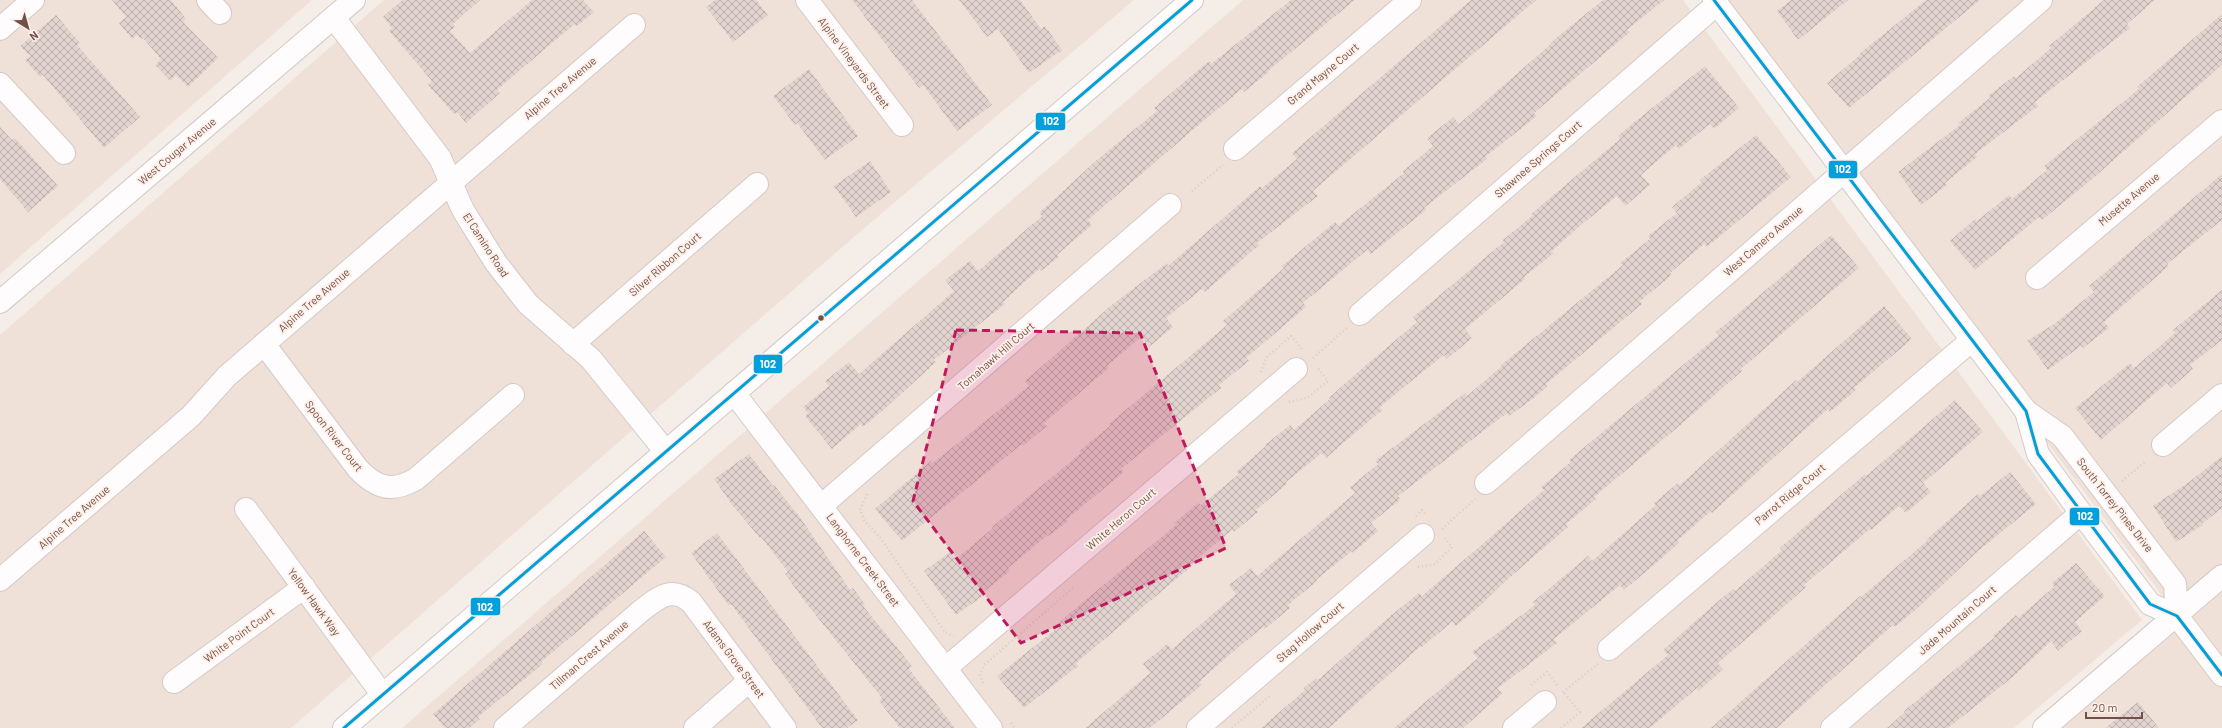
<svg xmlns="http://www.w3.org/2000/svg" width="2222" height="728" viewBox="0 0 2222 728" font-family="Barlow,sans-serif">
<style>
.residential{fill:#f0e1d8}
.building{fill:url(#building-cross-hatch)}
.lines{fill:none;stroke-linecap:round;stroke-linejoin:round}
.minor-casing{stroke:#d4c9c5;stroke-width:24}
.path{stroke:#d5ccca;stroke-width:2.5;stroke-dasharray:1 3;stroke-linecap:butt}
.minor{stroke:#fefcfc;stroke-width:22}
.bus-1-casing{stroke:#fef0e8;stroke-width:6}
.bus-1{stroke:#00a0dc;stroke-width:3}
.marked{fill:#c2185b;fill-opacity:0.2;stroke:#c2185b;stroke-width:3;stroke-dasharray:8 5;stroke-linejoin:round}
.bus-dot{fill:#71504a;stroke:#fef0e8;stroke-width:1.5}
.labels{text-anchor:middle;stroke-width:3.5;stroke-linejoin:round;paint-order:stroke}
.street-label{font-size:11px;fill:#71504a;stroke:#fef0e8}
.line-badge{stroke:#fef0e8;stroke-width:1.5}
.badge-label{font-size:11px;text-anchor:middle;font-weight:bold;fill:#fff}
</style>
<defs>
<pattern id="building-cross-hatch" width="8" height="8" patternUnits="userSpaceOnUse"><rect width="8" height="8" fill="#e1d4d0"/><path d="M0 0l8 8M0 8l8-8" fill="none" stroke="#bbaeab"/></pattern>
</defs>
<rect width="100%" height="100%" fill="#f5ede8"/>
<g class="residential">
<polygon points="0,0 312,0 0,274"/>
<polygon points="384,0 1134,0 856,235 291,728 0,728 0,335"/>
<polygon points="1243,0 1683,0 2142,620 2014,728 402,728"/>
<polygon points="1714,0 2222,0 2222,728 2049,728 2177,615"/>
</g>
<g class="building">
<polygon points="112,0 171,0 186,19 183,22 218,58 188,87 176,75 170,81 155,65 161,59 143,38 141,39 137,35 132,39 119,23 126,17"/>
<polygon points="402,0 480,0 453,24 455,27 450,31 470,53 532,0 583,0 594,12 577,26 575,24 552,43 497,90 500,93 466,123 457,112 454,114 428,85 432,81 389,31 392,28 383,17"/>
<polygon points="715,0 756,0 768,15 733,42 706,7"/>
<polygon points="852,0 912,0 992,105 957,131 923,85 919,88"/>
<polygon points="959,0 1020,0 1041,29 1045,26 1062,50 1029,73 998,29 987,37"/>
<polygon points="1291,0 1355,0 1268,71 1269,72 1244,92 1242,89 1201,123 1088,220 1092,225 1057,255 1059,257 1041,271 1039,269 1003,302 1005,304 934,360 936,362 887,407 863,427 861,424 832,449 805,416 808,413 803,407 829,386 825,381 849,362 859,374 954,291 945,280 970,261 978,271 1042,216 1039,213 1098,159 1157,111 1154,108 1177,88 1209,61 1211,64"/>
<polygon points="1471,0 1536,0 1313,191 1318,196 1257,243 1259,245 1205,292 1202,289 1166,318 1173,327 1149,347 1141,337 1107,366 1109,368 1044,423 1047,426 1023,446 1022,444 902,541 875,509 931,461 933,463 1029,386 1025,381 1113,304 1167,263 1168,266 1260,186 1262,188 1297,159 1292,153"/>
<polygon points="1603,0 1664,0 1627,30 1630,32 1534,113 1537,116 1485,157 1487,159 1424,208 1426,210 1371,254 1367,250 1303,303 1306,307 1246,358 1249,361 1219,385 1221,388 1121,469 1124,472 1067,519 1068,521 1049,536 1048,535 1008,568 1010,571 981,594 983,596 956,615 924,571 950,552 956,559 993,528 992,527 1081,453 1079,451 1110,426 1109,424 1227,325 1223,321 1284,268 1282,266 1335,222 1338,226 1404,173 1403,171 1433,146 1427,138 1453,117 1459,124 1551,44 1550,43"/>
<polygon points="1791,0 1848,0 1798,40 1777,11"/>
<polygon points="1926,0 1980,0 1849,108 1827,83 1860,55 1859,54"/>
<polygon points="2104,0 2155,0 2127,24 2130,28 2035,102 2038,106 1975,154 1977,157 1945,183 1947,185 1921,205 1898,172 1960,125 1958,123 1990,98 1988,96 2014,76 2016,78 2051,48 2049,46"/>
<polygon points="2222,14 2222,65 2091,180 2042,220 2039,217 1975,270 1950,241 1975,219 1977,221 2009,195 2012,199 2047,170 2044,166 2139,89 2137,87"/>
<polygon points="56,15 80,43 77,45 140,117 104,148 43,75 40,77 25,60 30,56 20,46"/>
<polygon points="1705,66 1739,108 1714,129 1710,124 1679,149 1676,145 1641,175 1650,185 1625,206 1617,196 1581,225 1552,251 1554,253 1524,277 1525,279 1465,329 1472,338 1447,359 1444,355 1409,383 1380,407 1382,410 1326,458 1322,453 1286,482 1287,484 1256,510 1258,512 1234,532 1232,530 1197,559 1198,561 1076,663 1078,666 1024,708 997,676 1061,625 1059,622 1176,525 1174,523 1198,503 1201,505 1239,474 1236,472 1266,446 1265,445 1290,425 1294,430 1330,399 1329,398 1359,371 1417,322 1413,317 1504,242 1503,240 1532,216 1531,214 1620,139 1618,136 1632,124"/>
<polygon points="809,69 858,136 825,160 797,123 795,125 773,96"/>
<polygon points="0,127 12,140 15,138 58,186 28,212 0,179"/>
<polygon points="1756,135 1791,177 1707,247 1704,244 1670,273 1672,275 1640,301 1642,304 1546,384 1547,387 1530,401 1509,416 1507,413 1398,496 1401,499 1371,523 1378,531 1353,553 1352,551 1316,580 1317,581 1288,605 1290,608 1265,629 1263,627 1227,657 1199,682 1202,685 1150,728 1085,728 1150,673 1143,664 1167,644 1172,649 1236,594 1229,585 1251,568 1257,576 1355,493 1350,487 1378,464 1375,461 1465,393 1467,396 1502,366 1501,365 1623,265 1620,263 1650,239 1648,236 1677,213 1672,207 1702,182 1700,180"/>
<polygon points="870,161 891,192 856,217 834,186"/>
<polygon points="2222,174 2222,220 2167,264 2169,266 2104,322 2109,328 2083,348 2081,346 2048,370 2027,341 2054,324 2094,292 2089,286"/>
<polygon points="1831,235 1859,268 1741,369 1742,371 1684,422 1594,497 1596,499 1566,524 1568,527 1509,578 1481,605 1456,626 1452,622 1422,647 1421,646 1329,728 1261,728 1305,690 1304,688 1316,678 1318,680 1389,617 1419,593 1422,596 1486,541 1544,490 1541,487 1571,462 1569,460 1719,335 1716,332"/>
<polygon points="2222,290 2222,340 2190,365 2193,369 2171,388 2167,383 2101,440 2075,408 2130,363 2134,368 2175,333 2173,330"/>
<polygon points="1884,306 1912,339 1854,388 1856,390 1830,412 1828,409 1712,513 1711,511 1677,541 1679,543 1654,565 1624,590 1620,585 1554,639 1557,643 1498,688 1502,694 1463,728 1394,728 1478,658 1472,652 1535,605 1533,602 1588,556 1592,561 1656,505 1654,503 1678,483 1680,485 1796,380 1797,382"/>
<polygon points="1955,400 1983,432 1923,483 1931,492 1906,513 1899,506 1871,530 1870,529 1804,585 1806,587 1777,613 1718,663 1723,669 1699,691 1697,688 1650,728 1581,728 1668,655 1663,650 1709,609 1733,589 1735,591 1782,550 1780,548 1865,474 1866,476"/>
<polygon points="749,454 773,486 774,485 799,516 850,590 853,588 865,604 863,606 912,666 909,669 955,728 900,728 879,701 882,698 806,603 785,574 788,572 761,537 760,538 733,506 714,479"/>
<polygon points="2222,456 2222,508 2202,524 2203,525 2176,542 2153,506 2189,482"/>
<polygon points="2010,472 2036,504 1977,552 1920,606 1895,627 1893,625 1777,728 1711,728 1860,596 1861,597 1927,541 1926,540 1978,494 1980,496"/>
<polygon points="644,531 666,557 541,662 543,664 478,717 480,719 470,728 445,728 433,714"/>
<polygon points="717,533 858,720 847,728 822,728 731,604 729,606 691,553"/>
<polygon points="2076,563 2105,596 2075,622 2082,631 2058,651 2051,641 2014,676 1948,728 1887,728 1905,712 1904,711 1995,637 1993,636 2016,615 2018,618 2054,587 2052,583"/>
<polygon points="2138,702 2159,728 2105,728"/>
</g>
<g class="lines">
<defs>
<g id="minor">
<polyline points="208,0 220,13"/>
<polyline points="807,0 902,125"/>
<polyline points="1714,0 2026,411 2062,436 2175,584 2177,616"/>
<polyline points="334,18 440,158 463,210 496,263 528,304 591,359 666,452"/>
<polyline points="0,29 33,0"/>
<polyline points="0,84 64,153"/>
<polyline points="1235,149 1410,0"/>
<polyline points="2037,278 2222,121"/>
<polyline points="0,302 354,0"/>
<polyline points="1360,314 1717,4"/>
<path d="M264,344L358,469C376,488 392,493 416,479L513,395"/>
<polyline points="573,344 757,184"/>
<polyline points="734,393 991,728"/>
<polyline points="2026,411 2038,454 2081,513 2150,604 2177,616 2222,675"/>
<polyline points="2163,445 2222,395"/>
<polyline points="1486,483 2041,0"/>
<polyline points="821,506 1170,205"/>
<polyline points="246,509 382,694"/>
<polyline points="0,580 191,416 227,376 634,25"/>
<polyline points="1609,649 1972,340"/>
<polyline points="946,668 1296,369"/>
<polyline points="174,682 304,587"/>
<polyline points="344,728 1192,0"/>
<path d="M505,728L642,610C659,597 672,586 691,602L785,728"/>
<polyline points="695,728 749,681"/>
<polyline points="1198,728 1423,535"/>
<polyline points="1514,728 1545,702"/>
<polyline points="1832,728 2081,513"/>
<polyline points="2044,728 2222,576"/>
</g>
</defs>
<use href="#minor" class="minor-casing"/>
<g class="path">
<polyline points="1192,191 1223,165"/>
<polyline points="1313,358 1347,328"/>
<polyline points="1261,372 1266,358 1291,336 1302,349"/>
<polyline points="1289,402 1307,398 1328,381 1317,367"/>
<polyline points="2122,481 2146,461"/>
<polyline points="867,494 860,510 865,522 879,536 945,632 954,636"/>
<polyline points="1416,516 1422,510 1426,515"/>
<polyline points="1442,529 1475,499"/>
<polyline points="1418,567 1435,564 1452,547 1443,536"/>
<polyline points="983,683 980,675 984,665 1073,588"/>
<polyline points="1531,685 1547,672 1558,686"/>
<polyline points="1563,692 1598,664"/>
<polyline points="1011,723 1015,728"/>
<polyline points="1232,728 1271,695"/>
<polyline points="1561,728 1580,712 1564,693"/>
</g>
<use href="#minor" class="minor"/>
<defs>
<g id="bus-1">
<polyline points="1714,0 2026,411 2038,454 2150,604 2177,616 2222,675"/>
<polyline points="344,728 1192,0"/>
</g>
</defs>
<use href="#bus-1" class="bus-1-casing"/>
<use href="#bus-1" class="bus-1"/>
</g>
<path class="marked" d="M956,330L1140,333L1226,548L1021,643L913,501Z"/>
<circle class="bus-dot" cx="821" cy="318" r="3.5"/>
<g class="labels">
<g class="street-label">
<text transform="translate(854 63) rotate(53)" y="4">Alpine Vineyards Street</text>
<text transform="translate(1323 74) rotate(-40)" y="4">Grand Mayne Court</text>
<text transform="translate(560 88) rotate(-40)" y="4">Alpine Tree Avenue</text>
<text transform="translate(177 151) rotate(-40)" y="4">West Cougar Avenue</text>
<text transform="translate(1538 159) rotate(-41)" y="4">Shawnee Springs Court</text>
<text transform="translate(2129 199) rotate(-40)" y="4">Musette Avenue</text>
<text transform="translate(1763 241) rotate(-41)" y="4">West Camero Avenue</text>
<text transform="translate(486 245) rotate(57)" y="4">El Camino Road</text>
<text transform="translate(665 264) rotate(-41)" y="4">Silver Ribbon Court</text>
<text transform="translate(314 300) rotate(-41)" y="4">Alpine Tree Avenue</text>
<text transform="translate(996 356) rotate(-41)" y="4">Tomahawk Hill Court</text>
<text transform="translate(334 436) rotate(52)" y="4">Spoon River Court</text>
<text transform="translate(1790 494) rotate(-40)" y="4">Parrot Ridge Court</text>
<text transform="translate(2115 505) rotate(52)" y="4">South Torrey Pines Drive</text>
<text transform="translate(74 517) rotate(-41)" y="4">Alpine Tree Avenue</text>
<text transform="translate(1121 519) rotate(-41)" y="4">White Heron Court</text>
<text transform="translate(863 560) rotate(53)" y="4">Langhorne Creek Street</text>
<text transform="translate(314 602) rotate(54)" y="4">Yellow Hawk Way</text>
<text transform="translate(1957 620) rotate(-41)" y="4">Jade Mountain Court</text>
<text transform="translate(1310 632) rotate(-41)" y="4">Stag Hollow Court</text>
<text transform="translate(239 635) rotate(-36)" y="4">White Point Court</text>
<text transform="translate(589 655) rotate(-41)" y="4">Tillman Crest Avenue</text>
<text transform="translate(734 659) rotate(53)" y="4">Adams Grove Street</text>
</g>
</g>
<g class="line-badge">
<rect x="1035" y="112" width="31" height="19" rx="4" fill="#00a0dc"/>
<rect x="1828" y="160" width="30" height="19" rx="4" fill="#00a0dc"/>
<rect x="753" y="354" width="30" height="20" rx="4" fill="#00a0dc"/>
<rect x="2069" y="507" width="31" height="19" rx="4" fill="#00a0dc"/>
<rect x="470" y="597" width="31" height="19" rx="4" fill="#00a0dc"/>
</g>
<g class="badge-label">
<text x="1051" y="125">102</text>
<text x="1843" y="173">102</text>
<text x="768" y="368">102</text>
<text x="2085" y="520">102</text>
<text x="485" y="611">102</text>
</g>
<g transform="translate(28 28) rotate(143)" stroke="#fef0e8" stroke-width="3" paint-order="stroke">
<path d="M0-3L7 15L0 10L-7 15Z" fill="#71504a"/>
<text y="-6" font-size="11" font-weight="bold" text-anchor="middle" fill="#71504a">N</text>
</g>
<path d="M2086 712v6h56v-6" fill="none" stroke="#71504a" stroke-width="2"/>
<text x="2092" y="712" font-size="12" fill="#71504a" stroke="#fef0e8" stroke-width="3" paint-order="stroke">20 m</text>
</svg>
